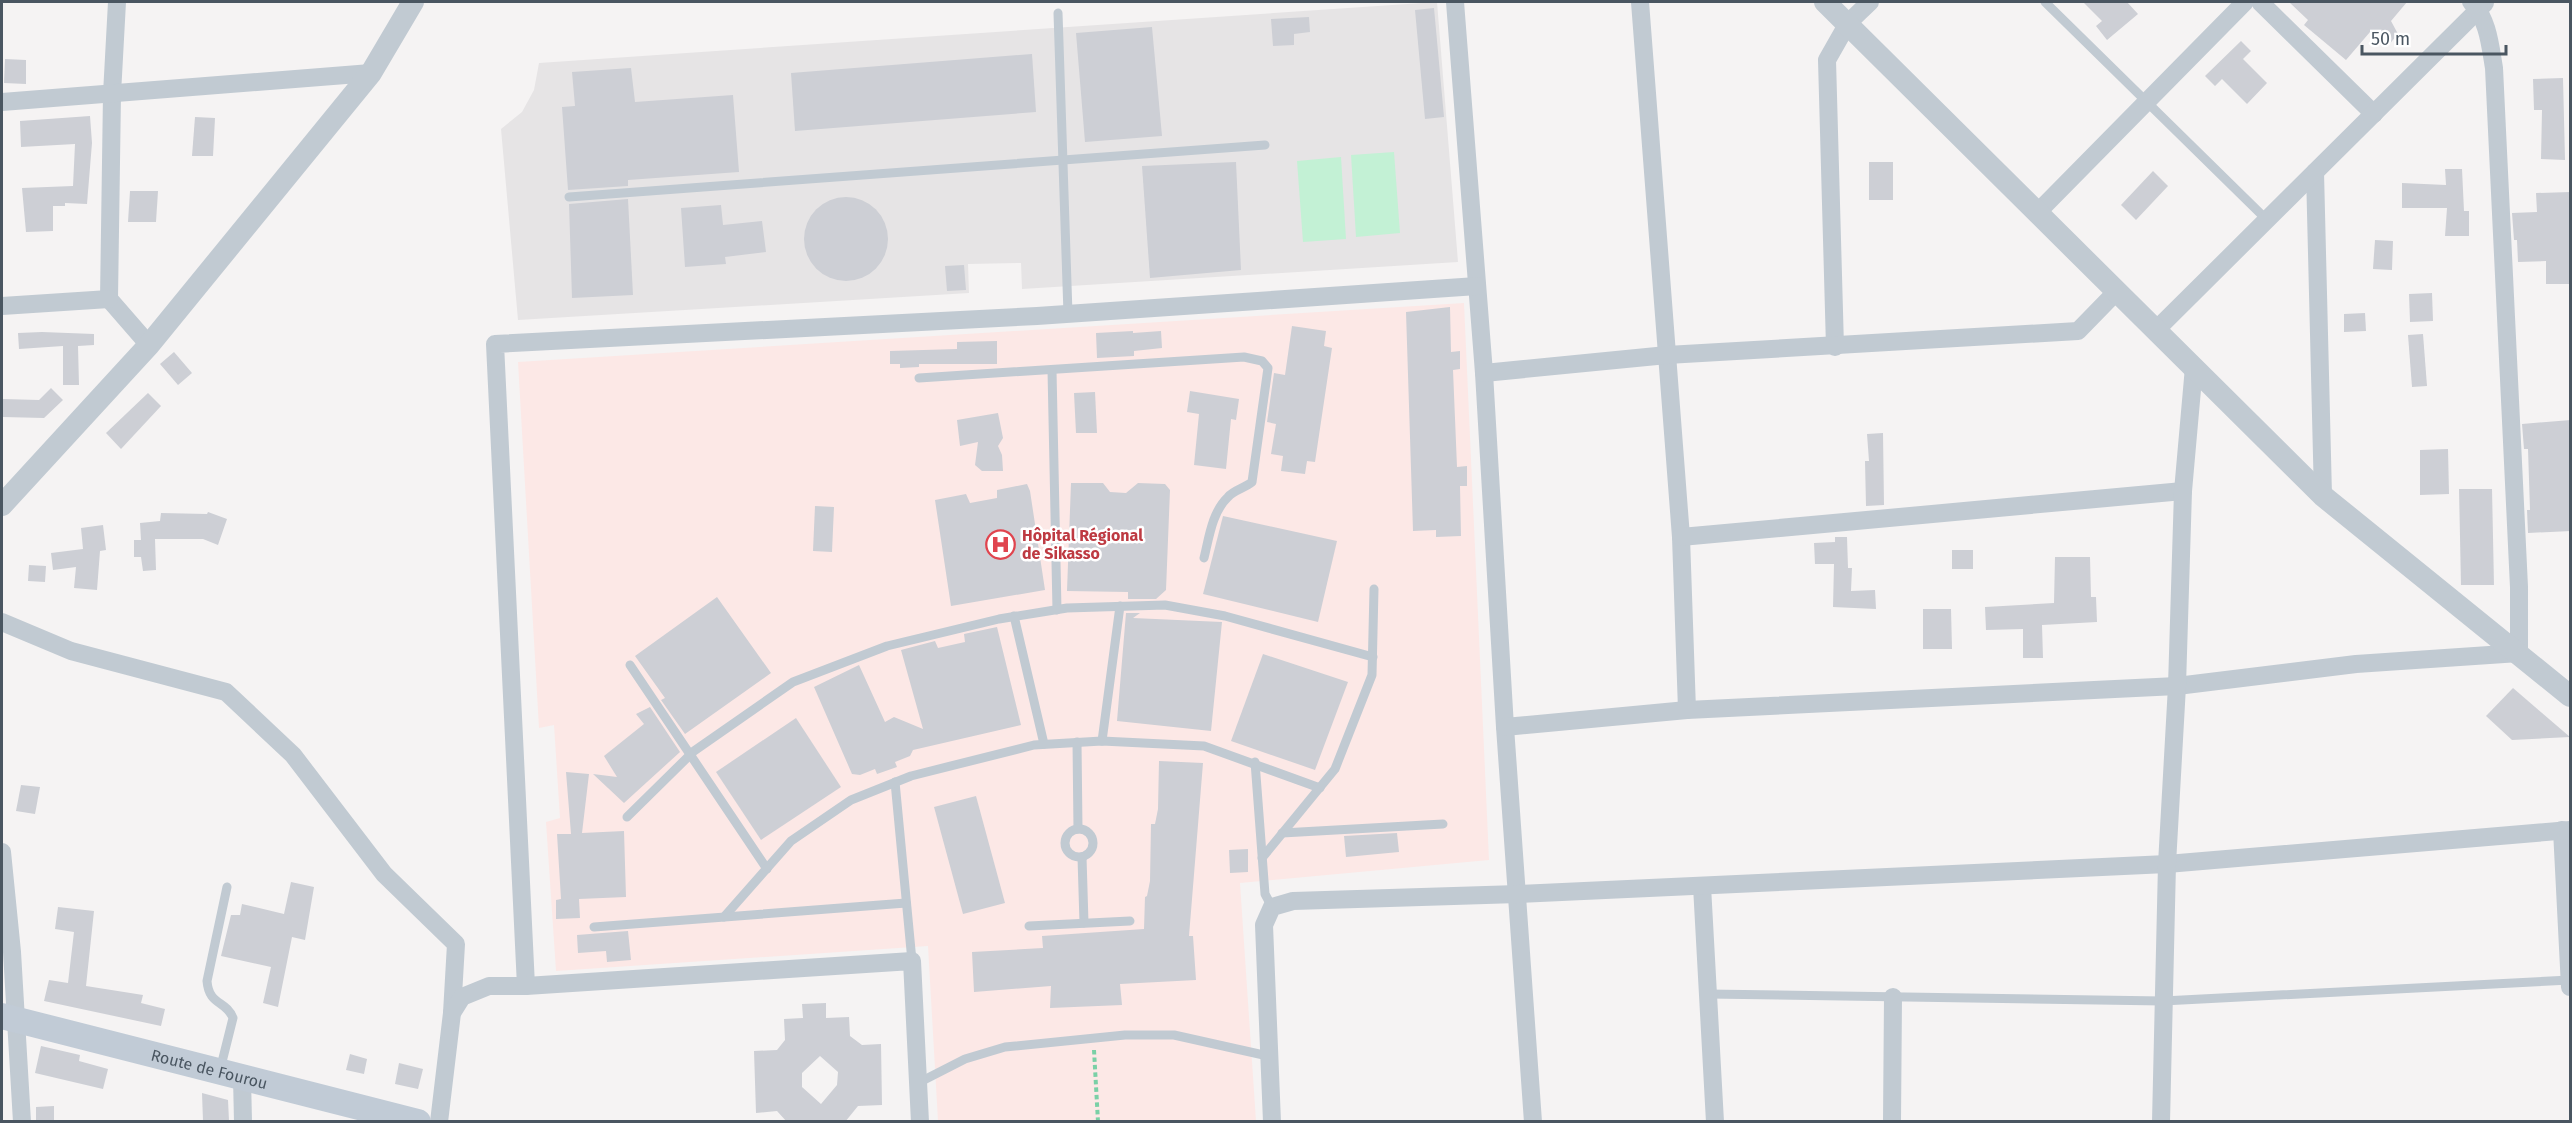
<svg xmlns="http://www.w3.org/2000/svg" width="2572" height="1123" viewBox="0 0 2572 1123" font-family="'Fira Sans',sans-serif">
<style>
.education{fill:#e6e4e5}
.medical{fill:#fce8e6}
.green{fill:#c3f1d5}
.building{fill:#cdcfd5;fill-rule:evenodd}
.lines{fill:none;stroke-linecap:round;stroke-linejoin:round}
.path{stroke:#7ad0a6;stroke-width:4;stroke-dasharray:4.5 3;stroke-linecap:butt}
.service{stroke:#c1cad2;stroke-width:9}
.minor{stroke:#c1cad2;stroke-width:18}
.tertiary{stroke:#c1cad2;stroke-width:22}
.secondary{stroke:#c1cbd6;stroke-width:26}
.labels{text-anchor:middle;stroke-width:5;stroke-linejoin:round;paint-order:stroke}
.health-label{font-size:16px;font-weight:bold;fill:#be3a42;stroke:#fff;text-anchor:start}
.street-label{font-size:16px;fill:#4a5661;stroke:#fff}
</style>
<rect width="100%" height="100%" fill="#f5f3f3"/>
<polygon class="education" points="1437,2 1458,262 1022,289 1021,263 968,264 969,293 518,320 501,129 522,112 534,90 539,63"/>
<polygon class="medical" points="1464,303 1489,860 1240,883 1256,1121 938,1121 928,946 556,971 546,822 560,818 554,725 539,728 518,362"/>
<g class="green">
<polygon points="1394,152 1400,233 1356,237 1351,155"/>
<polygon points="1341,157 1346,239 1303,242 1297,161"/>
</g>
<g class="building">
<polygon points="2083,2 2127,2 2138,14 2107,40 2096,26 2102,21"/>
<polygon points="2289,2 2407,2 2391,21 2398,34 2387,47 2370,32 2346,60 2304,25 2308,20"/>
<polygon points="1434,8 1444,117 1425,119 1415,10"/>
<polygon points="1309,17 1310,32 1294,34 1294,45 1273,46 1271,19"/>
<polygon points="1152,27 1162,136 1085,142 1076,33"/>
<polygon points="2241,41 2251,51 2243,59 2267,83 2247,104 2222,79 2215,86 2205,76"/>
<polygon points="1032,54 1036,112 795,131 791,73"/>
<polygon points="5,59 26,60 26,84 4,83"/>
<polygon points="631,68 635,102 733,95 739,172 628,180 628,186 568,190 562,107 575,106 572,72"/>
<polygon points="2563,78 2565,160 2541,159 2542,110 2534,110 2533,79"/>
<polygon points="90,116 92,143 87,204 65,203 65,206 53,206 53,231 26,232 22,188 73,186 75,144 21,147 20,121"/>
<polygon points="195,117 215,118 213,156 192,156"/>
<polygon points="1236,162 1241,270 1150,278 1142,166"/>
<rect x="1869" y="162" width="24" height="38"/>
<polygon points="2445,169 2462,169 2464,211 2469,211 2469,236 2445,236 2447,208 2402,208 2402,183 2446,185"/>
<polygon points="2153,171 2168,186 2136,220 2121,205"/>
<polygon points="130,191 158,191 156,222 128,222"/>
<polygon points="2570,192 2571,284 2546,284 2546,261 2518,262 2517,240 2514,240 2512,213 2537,212 2536,193"/>
<circle cx="846" cy="239" r="42"/>
<polygon points="628,199 633,295 572,298 569,204"/>
<polygon points="721,205 723,225 762,221 766,252 725,257 726,264 685,267 681,208"/>
<polygon points="2375,240 2393,241 2392,270 2373,269"/>
<polygon points="964,265 966,290 947,291 945,266"/>
<polygon points="2432,293 2433,321 2410,322 2409,294"/>
<polygon points="1450,307 1451,352 1460,351 1460,369 1453,370 1457,467 1467,466 1467,486 1460,486 1461,536 1436,537 1436,530 1413,531 1406,312"/>
<polygon points="2365,313 2366,331 2344,332 2344,314"/>
<polygon points="1292,326 1326,331 1324,346 1332,348 1315,462 1307,461 1305,474 1281,471 1283,456 1271,454 1276,424 1267,422 1274,373 1285,375"/>
<polygon points="1133,331 1133,333 1161,331 1162,348 1134,351 1134,356 1097,358 1096,333"/>
<polygon points="42,332 94,334 94,345 78,346 79,385 63,385 63,346 19,349 18,333"/>
<polygon points="2423,334 2427,386 2412,387 2408,335"/>
<polygon points="997,341 997,364 919,364 919,367 900,368 900,364 890,364 890,351 957,349 957,342"/>
<polygon points="174,352 192,373 178,385 160,364"/>
<polygon points="51,388 63,400 44,418 3,417 3,399 39,400"/>
<polygon points="1190,391 1239,399 1236,420 1231,419 1226,469 1194,465 1199,414 1187,412"/>
<polygon points="1095,392 1097,433 1076,433 1074,393"/>
<polygon points="148,393 161,406 121,449 106,433"/>
<polygon points="998,413 1003,438 998,446 1002,455 1003,471 982,471 975,465 978,442 960,446 957,420"/>
<polygon points="2571,420 2571,531 2528,533 2527,510 2530,510 2528,449 2524,449 2522,424"/>
<polygon points="1883,433 1884,505 1866,506 1865,461 1869,461 1867,434"/>
<polygon points="2448,449 2449,494 2420,495 2420,450"/>
<polygon points="1071,483 1103,483 1110,492 1126,493 1138,483 1165,484 1170,490 1166,590 1156,599 1128,599 1128,592 1067,591"/>
<polygon points="1027,484 1030,491 1045,590 951,606 935,500 966,494 970,503 997,498 997,490"/>
<polygon points="2459,489 2492,489 2494,585 2461,585"/>
<polygon points="815,506 834,507 832,552 813,551"/>
<polygon points="208,512 227,519 218,545 203,539 155,539 156,570 143,571 141,557 134,557 134,540 141,540 140,523 160,521 161,513 207,514"/>
<polygon points="1223,516 1337,541 1318,622 1203,594"/>
<polygon points="103,525 106,550 100,551 97,590 74,588 76,567 53,570 51,553 83,549 81,528"/>
<polygon points="1835,537 1847,537 1848,568 1852,568 1851,591 1875,590 1876,609 1833,607 1834,564 1815,564 1814,543 1835,542"/>
<rect x="1952" y="550" width="21" height="19"/>
<polygon points="2055,557 2090,557 2091,597 2096,597 2097,622 2042,625 2043,658 2023,658 2023,629 1986,630 1985,607 2054,603"/>
<polygon points="29,565 46,566 45,582 28,581"/>
<polygon points="717,597 771,673 685,734 661,700 665,698 635,656"/>
<polygon points="1923,609 1951,609 1952,649 1923,649"/>
<polygon points="1126,613 1140,613 1133,618 1222,622 1211,731 1117,721"/>
<polygon points="997,627 1021,725 913,750 910,756 895,762 897,767 877,774 875,769 860,775 852,774 814,687 859,665 885,722 894,717 923,729 901,650 935,641 938,648 965,642 964,634"/>
<polygon points="1263,654 1348,682 1315,770 1231,741"/>
<polygon points="2513,688 2570,737 2512,740 2486,716"/>
<polygon points="650,707 680,752 624,803 593,774 617,777 604,756 644,724 636,714"/>
<polygon points="796,718 841,787 761,840 716,772"/>
<polygon points="1159,761 1203,763 1189,936 1193,936 1196,980 1120,984 1122,1005 1050,1008 1051,986 974,992 972,952 1043,948 1042,936 1144,929 1145,897 1147,896 1150,881 1151,824 1155,824 1158,809"/>
<polygon points="566,772 589,774 582,833 624,831 626,897 579,899 580,918 556,919 556,900 561,899 557,834 571,834"/>
<polygon points="21,785 40,787 35,814 16,811"/>
<polygon points="976,796 1005,903 963,914 934,807"/>
<polygon points="1397,833 1399,852 1346,857 1344,836"/>
<polygon points="1248,849 1248,872 1230,873 1229,850"/>
<polygon points="291,882 314,887 305,940 292,937 278,1007 263,1003 271,967 221,956 231,915 240,915 242,904 284,914"/>
<polygon points="58,907 94,911 86,986 143,995 141,1003 165,1009 161,1026 44,1001 49,980 68,983 74,932 55,929"/>
<polygon points="628,931 631,960 607,962 606,951 578,953 577,935"/>
<path d="M826,1003V1018L849,1017L850,1036L862,1045L881,1044L882,1105L858,1106L845,1122H787L777,1111L756,1113L754,1051L777,1050L785,1040L784,1019L803,1018L802,1004ZM820,1056L838,1072L837,1085L821,1104L802,1087V1073Z"/>
<polygon points="41,1046 80,1055 79,1061 108,1069 103,1089 35,1073"/>
<polygon points="350,1054 367,1059 364,1074 346,1070"/>
<polygon points="399,1063 423,1069 418,1089 395,1084"/>
<polygon points="202,1093 228,1100 229,1121 203,1121"/>
<polygon points="54,1106 54,1121 36,1122 36,1107"/>
</g>
<g class="lines">
<polyline class="path" points="1094,1050 1098,1122"/>
<g class="service">
<polyline points="2045,2 2266,219"/>
<polyline points="1058,13 1068,314"/>
<polyline points="569,197 1265,145"/>
<polyline points="1052,370 1057,610"/>
<path d="M919,378L1244,357L1262,361L1268,368L1252,482C1245,488 1234,490 1228,497C1212,512 1209,538 1204,558"/>
<polyline points="1014,616 1044,744"/>
<polyline points="630,665 767,869"/>
<polyline points="1102,741 1120,606"/>
<polyline points="1077,742 1078,829"/>
<polyline points="1255,762 1265,894 1272,907"/>
<polyline points="895,782 912,961"/>
<polyline points="627,817 694,751 793,682 887,646 999,619 1067,608 1165,605 1225,616 1373,657"/>
<circle cx="1079" cy="843" r="14"/>
<polyline points="1282,833 1443,824"/>
<polyline points="1082,857 1084,923"/>
<polyline points="1262,858 1335,769 1372,675 1374,589"/>
<polyline points="724,917 791,841 851,800 911,776 1034,745 1102,741 1204,746 1320,788"/>
<polyline points="1029,926 1130,921"/>
<polyline points="594,927 906,903"/>
<polyline points="1707,994 2163,1001 2570,980"/>
<path d="M220,1070L233,1018C226,1000 209,1006 207,981L227,887"/>
<polyline points="918,1083 965,1059 1005,1047 1125,1035 1174,1035 1268,1056"/>
</g>
<g class="minor">
<polyline points="117,2 112,94 109,299 149,345"/>
<polyline points="1455,2 1484,373 1505,727 1533,1122"/>
<polyline points="1640,2 1681,537 1687,710"/>
<polyline points="2260,2 2374,114"/>
<polyline points="2,102 371,73"/>
<polyline points="2315,172 2323,496"/>
<polyline points="2038,212 2245,2"/>
<polyline points="2,306 109,299"/>
<polyline points="2156,330 2485,3"/>
<polyline points="1835,347 1827,60 1848,23 1870,2"/>
<polyline points="1484,373 1667,355 2078,331 2117,291"/>
<polyline points="1681,537 2183,491"/>
<polyline points="2,622 71,651 226,692 293,755 384,874 456,944 452,1013"/>
<path d="M1505,727L1687,710L2177,686L2356,664L2519,653V587L2494,68C2490,44 2488,19 2471,2"/>
<polyline points="2562,830 2570,987"/>
<polyline points="2,852 12,952 22,1122"/>
<polyline points="1702,886 1715,1122"/>
<polyline points="526,986 495,344 1037,316 1477,286"/>
<polyline points="242,1077 243,1122"/>
<polyline points="439,1122 452,1013 462,997 489,986 526,986 912,961 920,1122"/>
<polyline points="1272,1122 1264,925 1272,907 1293,901 1518,894 2167,864 2570,830"/>
<polyline points="1892,1122 1893,997"/>
<polyline points="2161,1122 2167,864 2177,686 2183,491 2194,367"/>
</g>
<g class="tertiary">
<polyline points="1825,2 2323,496 2570,696"/>
<polyline points="2,505 149,345 371,73 413,2"/>
</g>
<path class="secondary" id="s1" d="M2,1016L418,1122"/>
</g>
<defs>
<symbol id="hospital-ring" viewBox="-11 -11 22 22"><circle r="9.5" fill="#fff" stroke="#e0444e" stroke-width="1.5"/><path d="M-5-5h3v3.5h4V-5h3V5h-3V1.5h-4V5h-3Z" fill="#e0444e"/></symbol>
</defs>
<g fill-rule="evenodd">
<use href="#hospital-ring" x="984" y="528" width="33" height="33"/>
</g>
<g class="labels">
<g class="health-label">
<text x="1022" y="541">Hôpital Régional<tspan x="1022" dy="18">de Sikasso</tspan></text>
</g>
<g class="street-label">
<text dy="6" stroke="none"><textPath href="#s1" startOffset="214">Route de Fourou</textPath></text>
</g>
</g>
<rect width="2572" height="1123" fill="none" stroke="#4a5661" stroke-width="6"/>
<path d="M2362 45v9h144v-9" fill="none" stroke="#4a5661" stroke-width="3"/>
<text x="2371" y="45" font-size="18" fill="#4a5661" stroke="#ffffff" stroke-width="4.5" paint-order="stroke">50 m</text>
</svg>
